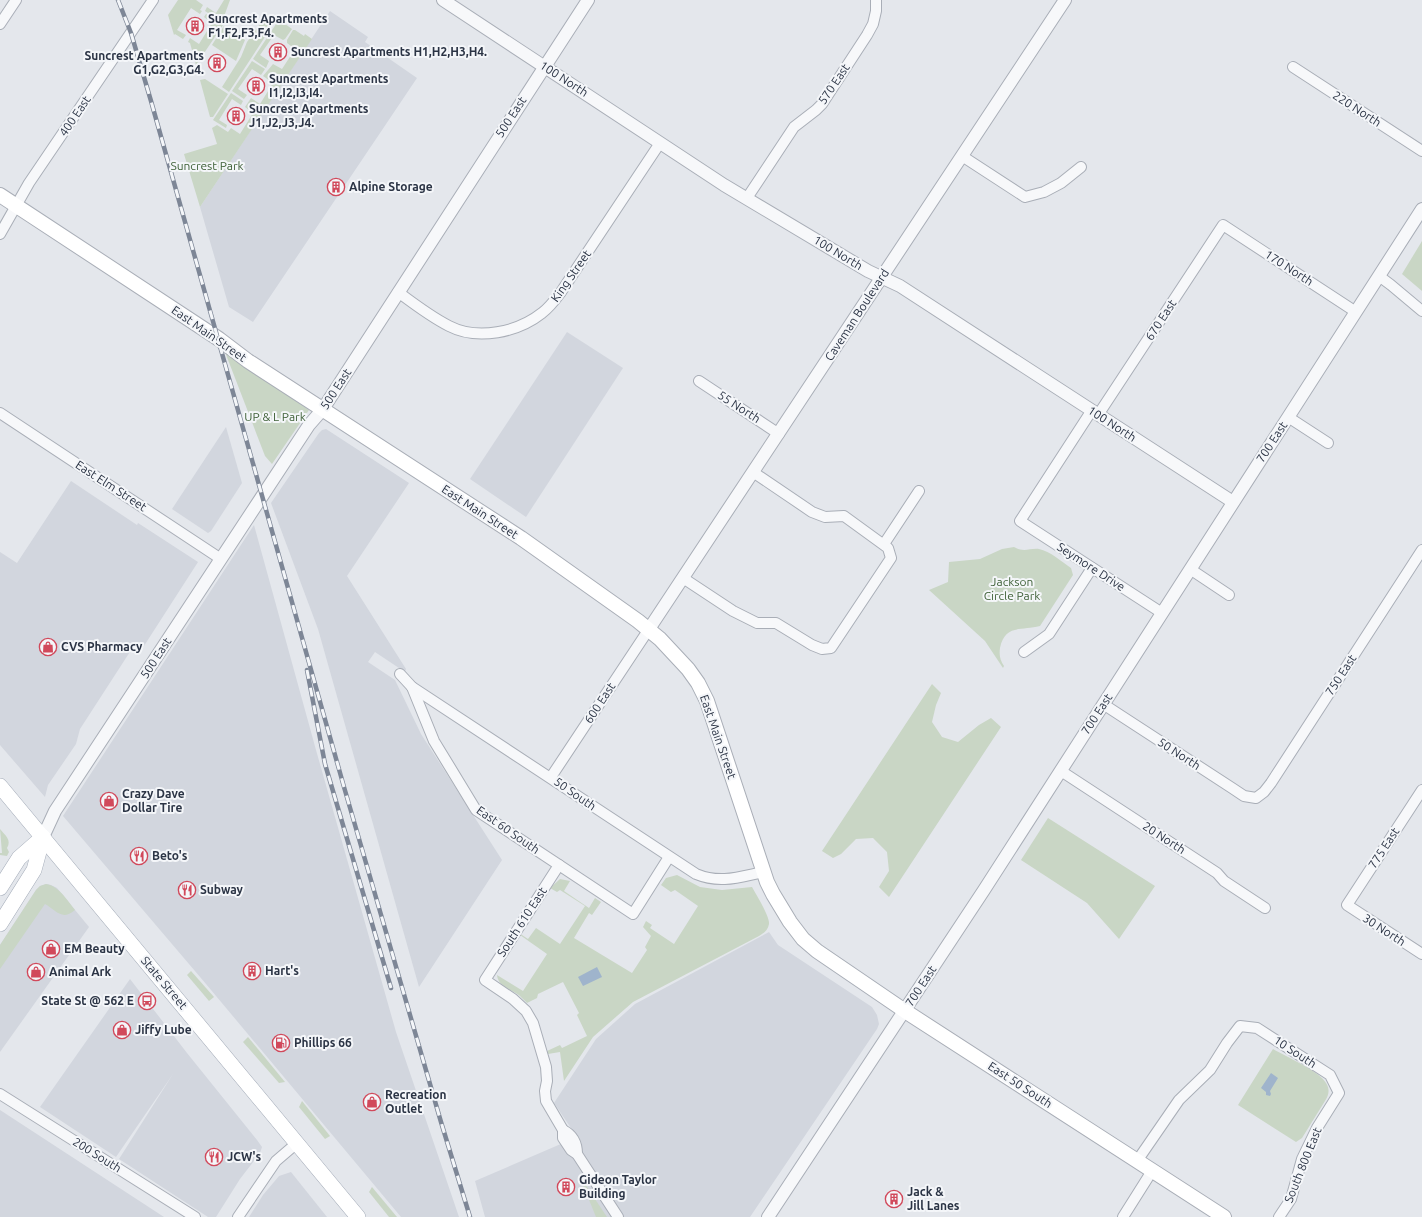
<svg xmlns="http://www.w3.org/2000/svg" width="1422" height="1217" viewBox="0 0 1422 1217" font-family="Ubuntu,sans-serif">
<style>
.built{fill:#d2d6de}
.green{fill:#c9d6c5}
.water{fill:#9fb4cc}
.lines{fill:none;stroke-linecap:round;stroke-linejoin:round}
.minor-casing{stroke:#a9aeb7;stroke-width:12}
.tertiary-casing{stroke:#a9aeb7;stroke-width:14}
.secondary-casing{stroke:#a9aeb7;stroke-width:16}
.primary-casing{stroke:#a3abb8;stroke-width:16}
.minor{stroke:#f7f8fa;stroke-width:10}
.tertiary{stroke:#f7f8fa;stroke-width:12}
.secondary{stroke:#fff;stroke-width:14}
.primary{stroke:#fff;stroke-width:15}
.rail-casing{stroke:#7d8696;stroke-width:4.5}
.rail{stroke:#f4f6f9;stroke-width:3;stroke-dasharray:9;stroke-linecap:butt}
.labels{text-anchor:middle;stroke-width:4;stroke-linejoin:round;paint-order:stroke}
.poi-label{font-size:12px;font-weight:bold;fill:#2b3445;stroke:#f4f6f9;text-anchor:start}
.street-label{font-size:12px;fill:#2b3445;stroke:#f4f6f9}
.park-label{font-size:12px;fill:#3f6138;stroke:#f4f6f9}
</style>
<rect width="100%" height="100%" fill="#e4e7ec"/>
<g class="built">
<polygon points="330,11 368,37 365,42 417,78 253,322 229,307 200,207"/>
<polygon points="567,332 623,368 526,517 470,479"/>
<polygon points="226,427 242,483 211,531 208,533 172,509"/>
<polygon points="326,429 409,483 347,576 406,669 405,672 375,652 368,662 395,680 421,734 502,860 419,987 318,629 271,503 319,433 322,430"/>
<polygon points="71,481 137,525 138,523 198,562 142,649 135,644 80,729 76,744 48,785 45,797 0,745 0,552 17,563"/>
<polygon points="254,525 316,750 396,1032 459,1217 401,1217 206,984 63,816"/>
<polygon points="46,884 51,885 57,888 89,927 0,1052 0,945 36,890 40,886"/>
<polygon points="769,932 778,945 872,1007 877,1015 879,1024 877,1029 750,1217 485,1217 475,1181 577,1137 554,1103 596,1039 635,1004"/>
<polygon points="130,979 187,1053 257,1140 262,1147 260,1153 240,1179 216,1217 208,1217 119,1159 173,1074 116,1157 40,1107"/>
<polygon points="0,1110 164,1217 0,1217"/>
<polygon points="291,1172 327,1217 249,1217 263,1195 279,1176"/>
</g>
<g class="green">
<polygon points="178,0 196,0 203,5 200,10 202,11 200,14 191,8 177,30 186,35 183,39 175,34 174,35 168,15"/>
<polygon points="224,0 230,0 222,22 205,11 207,7 216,13"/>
<polygon points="206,14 223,25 196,65 190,43 188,42 190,38 199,44 212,23 204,17"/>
<polygon points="267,14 276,20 229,92 222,87 241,57 247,42"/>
<polygon points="278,21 281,21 292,29 285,39 283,40 274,35 260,55 269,61 266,68 253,59"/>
<polygon points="224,26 245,40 236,61 212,45"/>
<polygon points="293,30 295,30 304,36 305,34 312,39 200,207 184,154 217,144 212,128 217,125 228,132 231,128 240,134 253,113 245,107 251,98 260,104 273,83 263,76 273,64 282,69 295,49 287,43 287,40"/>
<polygon points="252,61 265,69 261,75 252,69 238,89 247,95 244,99 232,91"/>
<polygon points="205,79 228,94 213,117 210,117 200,80"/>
<polygon points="231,93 243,101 241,105 232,99 219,120 227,125 226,128 213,120"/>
<polygon points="1422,241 1422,291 1402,274"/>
<polygon points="225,352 309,410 272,464 265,456"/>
<path d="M1014,547C1024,553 1029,548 1039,549C1050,551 1062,562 1071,568L1073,575L1040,626C1021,631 1005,624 1000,648C999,655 1000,660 1004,666L1003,668L985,641L929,590L948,582L949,562L980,559L1002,549Z"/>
<polygon points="932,684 941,693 936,705 932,722 942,737 958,742 979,725 991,718 1001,727 889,897 879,887 889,871 887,852 873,838 856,839 841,854 833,858 822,851"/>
<polygon points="1048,818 1155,886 1119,939 1087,903 1021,860"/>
<path d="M0,829C5,835 12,840 7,848L9,852L7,856L0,855V853H2Z"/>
<path d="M677,875L700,887L722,890L752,887C756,894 770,917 769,924C768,930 764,933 759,936L633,1002L593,1037L564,1081L560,1052L548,1054L547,1051L560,1045L562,1048L587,1036L577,1015L579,1013L563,982L538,994L537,998L527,1003C525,1001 522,998 520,996C512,989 498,987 497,975L523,991L547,954L520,935H522L528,939L536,928L560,944L585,906L560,890L557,892L550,888L560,879L570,881L564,891L589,908L595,898L601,902L592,915L589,913L574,938L632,973L647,950L645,947L651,936L643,927L646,921L652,925L650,928L674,944L698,906L675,890L671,892L661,885L666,878Z"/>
<path d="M46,884C59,886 67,900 75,910C62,921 57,911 45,904L0,969V945L36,890L40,886Z"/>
<polygon points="191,971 214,997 209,1001 187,975"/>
<polygon points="248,1037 285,1082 279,1083 243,1042"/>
<path d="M1273,1049C1285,1056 1321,1072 1326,1083C1330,1089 1329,1095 1325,1101L1302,1138L1296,1142L1238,1105Z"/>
<polygon points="302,1101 330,1136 325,1139 299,1107"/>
<polygon points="579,1175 607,1217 596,1217"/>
<polygon points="372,1187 397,1217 389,1217 369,1192"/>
</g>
<g class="water">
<polygon points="597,967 602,977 583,986 578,977"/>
<polygon points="1271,1073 1278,1078 1270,1091 1271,1094 1270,1096 1266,1095 1266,1092 1261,1088"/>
</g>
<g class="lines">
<defs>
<g id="minor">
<polyline points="0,24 16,0"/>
<polyline points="1293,67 1422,151"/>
<polyline points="962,156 1025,197 1044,192 1061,183 1081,167"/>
<polyline points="747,198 794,127 816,110 822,104 867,35 873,24 876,11 876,0"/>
<polyline points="0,234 29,183 153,0"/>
<polyline points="1379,276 1391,285 1422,311"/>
<path d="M398,292C414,304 431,317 449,326C478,341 518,332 542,313C550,307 555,300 561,292L660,143"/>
<polyline points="699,381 779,434"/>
<polyline points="1092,410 1020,521 1162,613"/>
<polyline points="0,413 221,559"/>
<polyline points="1098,415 1223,225 1356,312"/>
<polyline points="1288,417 1328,443"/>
<polyline points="884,544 919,491"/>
<polyline points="1190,569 1229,595"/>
<polyline points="683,578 733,611 757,623 776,623 812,645 822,649 831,648 891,558 888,548 844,516 825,517 812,512 753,472"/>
<polyline points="1024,652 1049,634 1092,568"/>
<path d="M400,674L412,687L696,874C720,884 739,877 763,872"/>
<polyline points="412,687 434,741 476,810 633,914 669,857"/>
<polyline points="1103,704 1232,788 1244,796 1256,798 1264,792 1271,783 1422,550"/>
<polyline points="1061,771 1217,873 1224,881 1265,908"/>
<polyline points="551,777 649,629"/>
<polyline points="1422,790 1347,905 1422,954"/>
<polyline points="559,865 485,980 513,999 526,1011 533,1023 546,1067 547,1081 545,1091 546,1101 563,1130 563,1138 571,1150 577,1154 618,1217"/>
<polyline points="0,1094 195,1217"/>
<path d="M563,1130C573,1135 577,1144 577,1154"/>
<polyline points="1137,1161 1179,1100 1210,1070 1227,1043 1240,1026 1257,1028 1330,1075 1339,1093 1317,1128 1302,1159 1291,1199 1279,1217"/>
<polyline points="238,1217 276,1161 297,1143"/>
<polyline points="1123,1217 1152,1171"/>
</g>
<g id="tertiary">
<polyline points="443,0 724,185 868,271 900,286 1233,502"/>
<polyline points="649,629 1065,0"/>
<polyline points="43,837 55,811 309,425 323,409 588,0"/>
<polyline points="768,1217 984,890 1422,209"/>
</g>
<polyline id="secondary" points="0,195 219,339 248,361 521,538 638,621 660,639 688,669 698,683 707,701 767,882 773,894 790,922 803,939 817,951 905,1011 1224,1217"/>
<g id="primary">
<polyline points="0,786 358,1217"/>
<polyline points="0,888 19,858 43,837"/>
<polyline points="0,924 34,870 43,837"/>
</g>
</defs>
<use href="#minor" class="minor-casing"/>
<use href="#tertiary" class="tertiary-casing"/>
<use href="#secondary" class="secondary-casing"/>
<use href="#primary" class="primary-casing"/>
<use href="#minor" class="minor"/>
<use href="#tertiary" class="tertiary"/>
<use href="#secondary" class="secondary"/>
<use href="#primary" class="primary"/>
<defs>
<g id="rail">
<polyline points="118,0 131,33 151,101 344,787 441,1122 470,1217"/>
<polyline points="307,670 325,764 391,988"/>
</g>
</defs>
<use href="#rail" class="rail-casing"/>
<use href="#rail" class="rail"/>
</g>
<defs>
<symbol id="building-ring" viewBox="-11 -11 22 22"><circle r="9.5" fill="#f4f6f9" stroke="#d1495b" stroke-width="1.5"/><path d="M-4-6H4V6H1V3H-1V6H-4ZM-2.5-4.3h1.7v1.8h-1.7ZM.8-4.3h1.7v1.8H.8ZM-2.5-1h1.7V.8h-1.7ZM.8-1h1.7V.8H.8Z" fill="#d1495b"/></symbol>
<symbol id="shop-ring" viewBox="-11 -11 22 22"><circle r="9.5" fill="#f4f6f9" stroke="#d1495b" stroke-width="1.5"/><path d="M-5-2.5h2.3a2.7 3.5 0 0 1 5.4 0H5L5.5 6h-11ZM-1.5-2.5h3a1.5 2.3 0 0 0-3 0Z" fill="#d1495b"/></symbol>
<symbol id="restaurant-ring" viewBox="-11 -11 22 22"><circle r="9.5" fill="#f4f6f9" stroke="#d1495b" stroke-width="1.5"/><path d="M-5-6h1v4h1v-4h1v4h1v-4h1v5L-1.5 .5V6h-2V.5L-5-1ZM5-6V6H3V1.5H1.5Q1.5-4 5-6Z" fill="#d1495b"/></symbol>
<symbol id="bus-ring" viewBox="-11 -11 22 22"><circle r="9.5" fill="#f4f6f9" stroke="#d1495b" stroke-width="1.5"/><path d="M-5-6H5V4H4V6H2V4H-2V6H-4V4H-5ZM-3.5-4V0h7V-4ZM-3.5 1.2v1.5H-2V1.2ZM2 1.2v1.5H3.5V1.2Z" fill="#d1495b"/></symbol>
<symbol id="fuel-ring" viewBox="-11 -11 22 22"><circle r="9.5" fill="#f4f6f9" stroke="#d1495b" stroke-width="1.5"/><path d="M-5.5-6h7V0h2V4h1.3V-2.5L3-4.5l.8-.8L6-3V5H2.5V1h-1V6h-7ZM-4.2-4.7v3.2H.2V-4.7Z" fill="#d1495b"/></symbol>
</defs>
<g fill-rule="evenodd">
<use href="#building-ring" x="185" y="16" width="20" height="20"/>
<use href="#building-ring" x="268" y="42" width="20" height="20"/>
<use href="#building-ring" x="207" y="53" width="20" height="20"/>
<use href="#building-ring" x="246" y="76" width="20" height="20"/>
<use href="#building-ring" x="226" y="106" width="20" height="20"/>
<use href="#building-ring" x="326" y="177" width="20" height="20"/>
<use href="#shop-ring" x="38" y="637" width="20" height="20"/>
<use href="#shop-ring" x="99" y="791" width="20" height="20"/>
<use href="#restaurant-ring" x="129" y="846" width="20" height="20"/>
<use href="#restaurant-ring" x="177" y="880" width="20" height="20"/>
<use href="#shop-ring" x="41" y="939" width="20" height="20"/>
<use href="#building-ring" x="242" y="961" width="20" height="20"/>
<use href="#shop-ring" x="26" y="962" width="20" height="20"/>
<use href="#bus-ring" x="137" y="991" width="20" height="20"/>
<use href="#shop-ring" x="112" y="1020" width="20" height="20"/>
<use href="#fuel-ring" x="271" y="1033" width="20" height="20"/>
<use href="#shop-ring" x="362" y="1092" width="20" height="20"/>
<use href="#restaurant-ring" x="204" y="1147" width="20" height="20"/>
<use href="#building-ring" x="556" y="1177" width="20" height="20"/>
<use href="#building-ring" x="884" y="1189" width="20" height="20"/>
</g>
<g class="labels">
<g class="poi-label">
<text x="208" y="23">Suncrest Apartments<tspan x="208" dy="14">F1,F2,F3,F4.</tspan></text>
<text x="291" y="56">Suncrest Apartments H1,H2,H3,H4.</text>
<text x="204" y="60" text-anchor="end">Suncrest Apartments<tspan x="204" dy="14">G1,G2,G3,G4.</tspan></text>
<text x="269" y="83">Suncrest Apartments<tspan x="269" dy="14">I1,I2,I3,I4.</tspan></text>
<text x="249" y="113">Suncrest Apartments<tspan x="249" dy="14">J1,J2,J3,J4.</tspan></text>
<text x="349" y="191">Alpine Storage</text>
<text x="61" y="651">CVS Pharmacy</text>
<text x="122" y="798">Crazy Dave<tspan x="122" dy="14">Dollar Tire</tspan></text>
<text x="152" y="860">Beto's</text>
<text x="200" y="894">Subway</text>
<text x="64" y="953">EM Beauty</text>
<text x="265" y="975">Hart's</text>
<text x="49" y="976">Animal Ark</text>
<text x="134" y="1005" text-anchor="end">State St @ 562 E</text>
<text x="135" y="1034">Jiffy Lube</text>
<text x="294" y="1047">Phillips 66</text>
<text x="385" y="1099">Recreation<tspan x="385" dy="14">Outlet</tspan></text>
<text x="227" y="1161">JCW's</text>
<text x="579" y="1184">Gideon Taylor<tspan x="579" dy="14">Building</tspan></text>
<text x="907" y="1196">Jack &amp;<tspan x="907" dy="14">Jill Lanes</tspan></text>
</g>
<g class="street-label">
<text transform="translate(564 79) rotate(33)" y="4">100 North</text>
<text transform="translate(834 84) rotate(-56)" y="4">570 East</text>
<text transform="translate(1357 109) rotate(33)" y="4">220 North</text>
<text transform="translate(75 116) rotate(-56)" y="4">400 East</text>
<text transform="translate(511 117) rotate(-57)" y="4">500 East</text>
<text transform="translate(838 253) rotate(31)" y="4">100 North</text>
<text transform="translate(1289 268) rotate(33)" y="4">170 North</text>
<text transform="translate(571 276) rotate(-55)" y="4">King Street</text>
<text transform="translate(857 315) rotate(-57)" y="4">Caveman Boulevard</text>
<text transform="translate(1161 320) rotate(-57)" y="4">670 East</text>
<text transform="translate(209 334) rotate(35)" y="4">East Main Street</text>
<text transform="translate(336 389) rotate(-57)" y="4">500 East</text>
<text transform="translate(739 407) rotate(33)" y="4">55 North</text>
<text transform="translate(1112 424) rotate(33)" y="4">100 North</text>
<text transform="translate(1272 442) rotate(-57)" y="4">700 East</text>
<text transform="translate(111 486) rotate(33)" y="4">East Elm Street</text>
<text transform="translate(480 512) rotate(33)" y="4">East Main Street</text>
<text transform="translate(1091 567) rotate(33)" y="4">Seymore Drive</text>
<text transform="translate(156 658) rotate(-57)" y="4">500 East</text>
<text transform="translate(1341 675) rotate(-57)" y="4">750 East</text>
<text transform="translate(600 703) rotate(-57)" y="4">600 East</text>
<text transform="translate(1097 714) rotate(-57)" y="4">700 East</text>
<text transform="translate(718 737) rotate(71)" y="4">East Main Street</text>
<text transform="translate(1179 754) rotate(33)" y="4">50 North</text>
<text transform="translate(575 794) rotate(35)" y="4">50 South</text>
<text transform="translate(508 830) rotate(35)" y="4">East 60 South</text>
<text transform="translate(1164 838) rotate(33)" y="4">20 North</text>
<text transform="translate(1384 848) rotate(-57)" y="4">775 East</text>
<text transform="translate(522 922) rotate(-57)" y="4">South 610 East</text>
<text transform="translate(1384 930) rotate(33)" y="4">30 North</text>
<text transform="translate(164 983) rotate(50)" y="4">State Street</text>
<text transform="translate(921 986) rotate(-57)" y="4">700 East</text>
<text transform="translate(1295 1052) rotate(33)" y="4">10 South</text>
<text transform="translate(1020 1085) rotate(33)" y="4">East 50 South</text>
<text transform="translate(97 1155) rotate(32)" y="4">200 South</text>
<text transform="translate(1303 1165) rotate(-68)" y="4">South 800 East</text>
</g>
<g class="park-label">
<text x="207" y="170">Suncrest Park</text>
<text x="275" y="421">UP &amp; L Park</text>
<text x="1012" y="586">Jackson<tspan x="1012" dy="14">Circle Park</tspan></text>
</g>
</g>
</svg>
